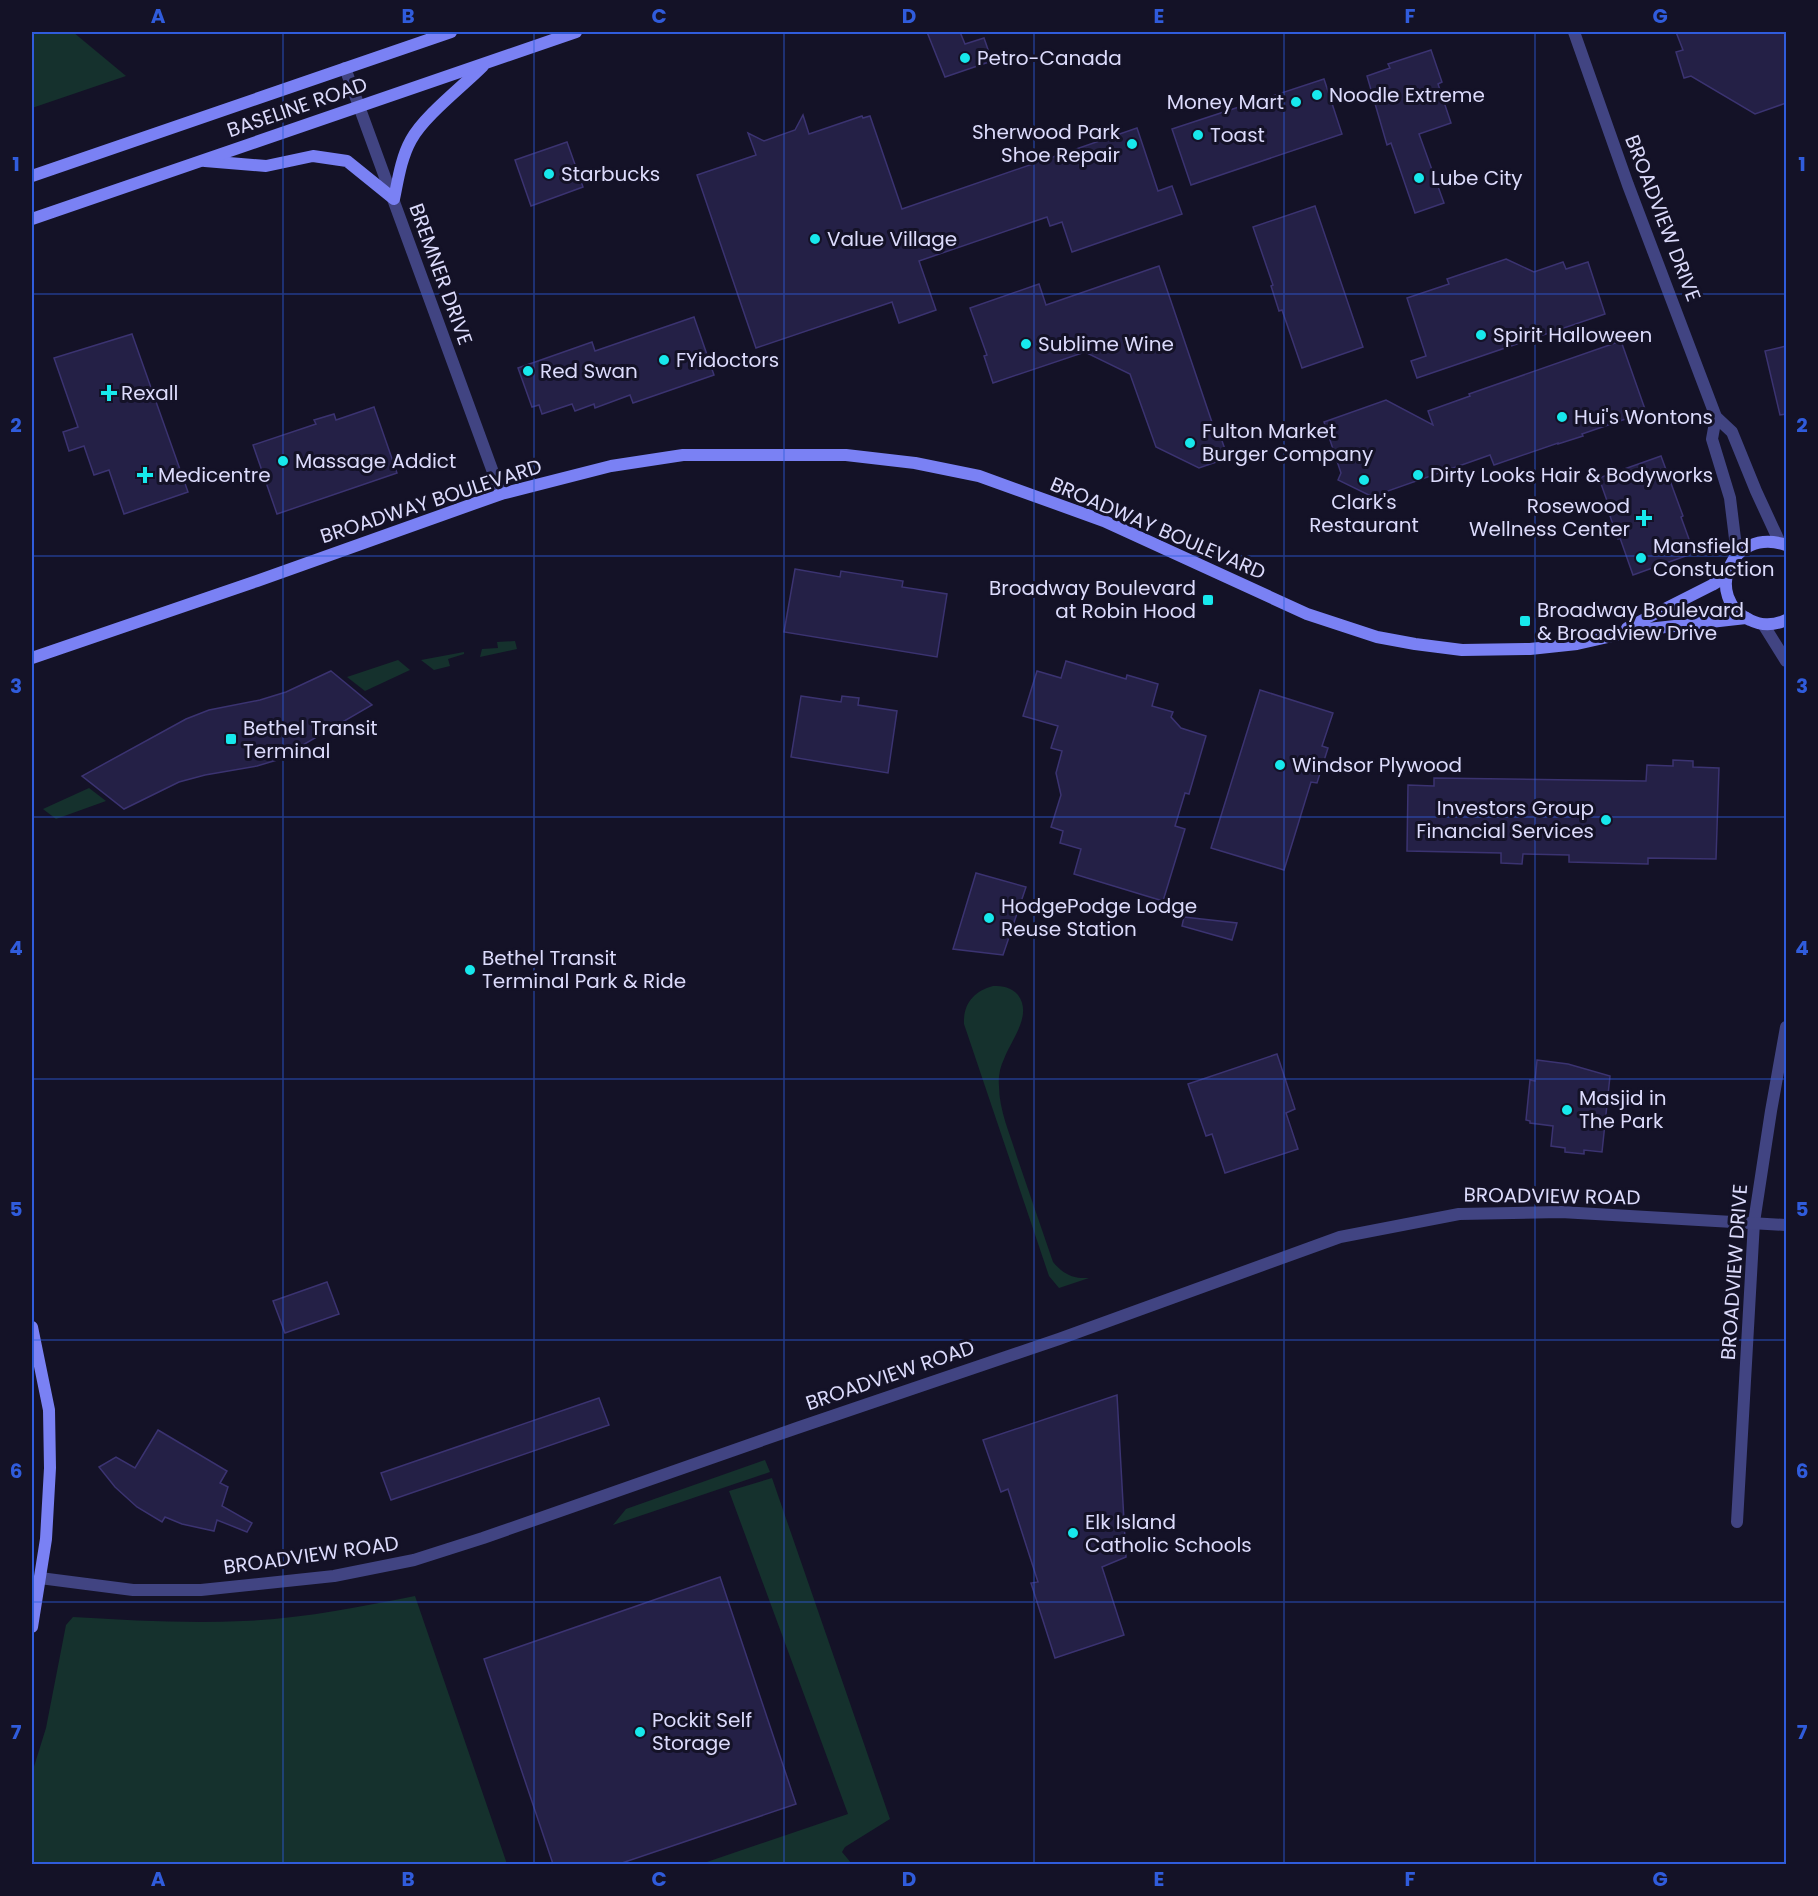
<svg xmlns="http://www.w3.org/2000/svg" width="1818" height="1896" viewBox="0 0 1818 1896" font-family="Poppins,sans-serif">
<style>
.green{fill:#15312d}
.building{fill:#242046;stroke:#3b3371;stroke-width:1.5}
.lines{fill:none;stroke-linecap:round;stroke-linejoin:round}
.street{stroke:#414482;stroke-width:12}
.secondary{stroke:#7a81f4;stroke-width:12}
.grid{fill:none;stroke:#305cdc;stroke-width:1.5;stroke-opacity:0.55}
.poi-dot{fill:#17e8ec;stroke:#141227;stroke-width:2}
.labels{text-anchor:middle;stroke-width:6;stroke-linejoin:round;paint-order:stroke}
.poi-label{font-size:20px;fill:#dcdbfc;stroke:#141227;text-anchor:start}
.street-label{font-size:20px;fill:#dcdbfc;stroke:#141227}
.neatline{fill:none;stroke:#305cdc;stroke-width:2}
.grid-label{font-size:20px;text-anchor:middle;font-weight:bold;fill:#305cdc}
</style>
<rect width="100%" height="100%" fill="#141227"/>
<g class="green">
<polygon points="32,32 73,32 126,76 32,108"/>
<polygon points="515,641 517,649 480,657 482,649 498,648 497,642"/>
<polygon points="464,652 464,654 448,659 450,666 434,670 421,660"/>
<polygon points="398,660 410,670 365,691 347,677"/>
<polygon points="89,788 106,801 56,819 43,809"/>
<path d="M993,986C1003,986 1011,987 1018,995C1033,1015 1011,1040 1004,1059C1000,1067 998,1077 999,1086C999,1110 1010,1134 1017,1157C1029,1192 1041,1227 1053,1262C1063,1274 1073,1279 1089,1278L1059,1288L1049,1276L964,1024C963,1004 974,991 993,986Z"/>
<polygon points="765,1460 770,1472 613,1525 626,1509"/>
<polygon points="772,1478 890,1819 845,1847 842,1852 852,1864 701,1864 848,1814 729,1491"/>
<path d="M415,1596L507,1864H32V1773L46,1728L66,1625L73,1617C130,1620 186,1624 243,1621C301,1619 358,1607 415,1596Z"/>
</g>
<g class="building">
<polygon points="927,32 960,32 965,44 984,38 992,61 945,77"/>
<polygon points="1676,32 1786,32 1786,103 1755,114 1691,76 1684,78 1676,52 1683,50"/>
<polygon points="1431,50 1442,82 1438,84 1451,123 1419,134 1444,203 1415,213 1391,143 1387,145 1367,76 1390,68 1388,64"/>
<polygon points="1324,79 1342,134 1191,185 1172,129"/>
<polygon points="803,115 809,134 862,116 863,118 870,116 902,209 1137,128 1158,191 1172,186 1182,214 1072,252 1062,222 1050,226 1047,217 919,261 936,310 899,323 892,302 756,348 697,175 756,155 748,133 764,141 795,130"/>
<polygon points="567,142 583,187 531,206 515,160"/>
<polygon points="1315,206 1363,347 1302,368 1282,310 1279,311 1271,286 1273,285 1253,227"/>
<polygon points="1506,259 1534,272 1563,262 1566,269 1588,262 1605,314 1417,378 1411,361 1426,356 1407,298 1449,284 1447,279"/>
<polygon points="1159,266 1217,437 1220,435 1228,458 1199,468 1156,447 1130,374 1085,352 993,383 984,356 987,355 970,308 1039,284 1046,305"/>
<polygon points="694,317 714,375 633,403 630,395 595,408 594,404 575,411 572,404 542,414 539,405 532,407 518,368 592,342 595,351"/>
<polygon points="132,334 188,492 124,514 109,470 94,475 84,446 69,451 63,432 78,427 54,358"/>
<polygon points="1621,341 1646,412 1582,434 1583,436 1558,444 1558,443 1494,465 1490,455 1382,493 1379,500 1338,480 1341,473 1324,422 1386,400 1433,425 1428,411 1470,396 1469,394"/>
<polygon points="1786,346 1786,414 1780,415 1765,351"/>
<polygon points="374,407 397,473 277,514 253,445 316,424 314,420 334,414 336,420"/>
<polygon points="1661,456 1683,516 1681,517 1694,553 1633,575 1620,538 1618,539 1610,516 1612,515 1599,478"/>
<polygon points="795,569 840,577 841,571 903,581 902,587 947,594 937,657 784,632"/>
<polygon points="1066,661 1126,679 1127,675 1158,684 1152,706 1173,712 1171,717 1181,728 1206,736 1189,794 1185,793 1175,826 1185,829 1163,901 1074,874 1081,849 1060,843 1063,831 1051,827 1061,795 1056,773 1062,751 1051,748 1058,726 1023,716 1037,671 1061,678"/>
<polygon points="331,671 372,705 277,760 257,766 205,775 179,782 124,809 82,776 186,719 209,710 260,700 286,692"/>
<polygon points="1260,690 1333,713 1322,746 1328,748 1317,783 1311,782 1284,870 1211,848"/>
<polygon points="801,696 841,702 842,696 859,698 858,705 897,711 888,773 791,757"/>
<polygon points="1673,760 1693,761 1693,767 1719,768 1716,859 1648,858 1648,864 1569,862 1569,855 1523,854 1522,864 1501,863 1501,853 1407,851 1408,785 1434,786 1434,778 1646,781 1647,765 1673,766"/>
<polygon points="976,873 1026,887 1003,955 953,949"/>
<polygon points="1184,917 1237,923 1232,940 1182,926"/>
<polygon points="1277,1054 1295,1109 1286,1113 1298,1149 1225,1173 1212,1134 1206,1136 1188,1084"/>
<polygon points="1537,1060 1568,1064 1610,1076 1602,1152 1584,1150 1584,1154 1565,1152 1565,1148 1551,1146 1553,1126 1530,1123 1530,1121 1526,1120 1530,1080 1535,1081"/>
<polygon points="327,1282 339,1314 285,1333 273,1301"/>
<polygon points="1117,1395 1126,1557 1102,1567 1124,1635 1055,1658 1031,1583 1038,1582 1008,1489 1001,1492 983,1440"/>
<polygon points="599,1398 609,1425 391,1500 381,1473"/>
<polygon points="158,1430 227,1471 220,1483 228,1487 222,1506 252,1523 247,1532 217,1520 214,1531 182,1524 165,1517 162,1522 137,1507 115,1487 99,1467 116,1457 135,1468"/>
<polygon points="720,1577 796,1804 619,1864 553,1864 484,1659"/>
</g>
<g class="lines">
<g class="street">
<polyline points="1574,32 1628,185 1716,417 1732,432 1756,491 1780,543"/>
<polyline points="345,68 501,494"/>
<polyline points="1716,417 1712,439 1730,498 1737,555"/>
<polyline points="1763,624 1786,661"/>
<polyline points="1737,1522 1754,1222 1771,1111 1786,1027"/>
<polyline points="40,1578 133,1590 201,1590 334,1576 414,1560 483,1538 797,1428 1059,1339 1340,1237 1459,1214 1561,1212 1786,1225"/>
</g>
<g class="secondary">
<path d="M205,161L266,166L313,156L347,161L394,199C398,180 401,158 411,140C424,116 462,87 483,66"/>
<polyline points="32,176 451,32"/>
<polyline points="32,219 576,32"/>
<path d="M1786,545C1730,526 1703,598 1750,620C1762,626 1775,625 1786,620"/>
<polyline points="1627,628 1712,585 1727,576"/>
<polyline points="32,658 257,581 501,494 611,466 683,455 846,455 915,463 979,476 1104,521 1307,614 1377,637 1415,644 1462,650 1530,649 1577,644 1639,630 1746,618"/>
<polyline points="32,1327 49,1410 50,1468 46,1539 32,1627"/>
</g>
</g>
<path class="grid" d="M283,32V1864M534,32V1864M784,32V1864M1034,32V1864M1284,32V1864M1535,32V1864M32,294H1786M32,556H1786M32,817H1786M32,1079H1786M32,1340H1786M32,1602H1786"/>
<g class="poi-dot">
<circle cx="965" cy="58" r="6"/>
<circle cx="1317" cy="95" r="6"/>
<circle cx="1296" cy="102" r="6"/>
<circle cx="1198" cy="135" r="6"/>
<circle cx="1132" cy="144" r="6"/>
<circle cx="549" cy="174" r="6"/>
<circle cx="1419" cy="178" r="6"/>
<circle cx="815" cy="239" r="6"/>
<circle cx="1481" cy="335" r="6"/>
<circle cx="1026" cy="344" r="6"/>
<circle cx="664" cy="360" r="6"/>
<circle cx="528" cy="371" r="6"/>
<path d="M106 384h6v6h6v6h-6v6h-6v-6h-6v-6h6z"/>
<circle cx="1562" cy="417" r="6"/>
<circle cx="1190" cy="443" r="6"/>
<circle cx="283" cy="461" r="6"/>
<path d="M142 466h6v6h6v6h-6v6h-6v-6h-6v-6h6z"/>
<circle cx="1418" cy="475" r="6"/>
<circle cx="1364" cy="480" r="6"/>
<path d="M1641 509h6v6h6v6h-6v6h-6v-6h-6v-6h6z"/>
<circle cx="1641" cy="558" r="6"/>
<rect x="1202" y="594" width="12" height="12" rx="3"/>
<rect x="1519" y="615" width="12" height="12" rx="3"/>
<rect x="225" y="733" width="12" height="12" rx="3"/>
<circle cx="1280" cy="765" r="6"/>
<circle cx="1606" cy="820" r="6"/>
<circle cx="989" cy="918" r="6"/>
<circle cx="470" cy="970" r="6"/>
<circle cx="1567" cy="1110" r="6"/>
<circle cx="1073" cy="1533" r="6"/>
<circle cx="640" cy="1732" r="6"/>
</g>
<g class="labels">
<g class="poi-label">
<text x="977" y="65">Petro-Canada</text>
<text x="1329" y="102">Noodle Extreme</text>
<text x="1284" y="109" text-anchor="end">Money Mart</text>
<text x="1120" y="139" text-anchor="end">Sherwood Park<tspan x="1120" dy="23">Shoe Repair</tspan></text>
<text x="1210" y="142">Toast</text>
<text x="561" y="181">Starbucks</text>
<text x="1431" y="185">Lube City</text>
<text x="827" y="246">Value Village</text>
<text x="1493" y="342">Spirit Halloween</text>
<text x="1038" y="351">Sublime Wine</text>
<text x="676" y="367">FYidoctors</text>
<text x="540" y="378">Red Swan</text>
<text x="121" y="400">Rexall</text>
<text x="1574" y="424">Hui's Wontons</text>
<text x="1202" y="438">Fulton Market<tspan x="1202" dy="23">Burger Company</tspan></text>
<text x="295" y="468">Massage Addict</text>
<text x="158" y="482">Medicentre</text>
<text x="1430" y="482">Dirty Looks Hair &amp; Bodyworks</text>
<text x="1364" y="509" text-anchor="middle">Clark's<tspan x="1364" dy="23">Restaurant</tspan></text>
<text x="1630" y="513" text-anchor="end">Rosewood<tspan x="1630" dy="23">Wellness Center</tspan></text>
<text x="1653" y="553">Mansfield<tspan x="1653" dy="23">Constuction</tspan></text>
<text x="1196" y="595" text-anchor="end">Broadway Boulevard<tspan x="1196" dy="23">at Robin Hood</tspan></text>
<text x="1537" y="617">Broadway Boulevard<tspan x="1537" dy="23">&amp; Broadview Drive</tspan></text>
<text x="243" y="735">Bethel Transit<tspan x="243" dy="23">Terminal</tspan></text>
<text x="1292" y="772">Windsor Plywood</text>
<text x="1594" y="815" text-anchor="end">Investors Group<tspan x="1594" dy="23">Financial Services</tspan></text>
<text x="1001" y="913">HodgePodge Lodge<tspan x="1001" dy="23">Reuse Station</tspan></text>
<text x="482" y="965">Bethel Transit<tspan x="482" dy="23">Terminal Park &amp; Ride</tspan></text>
<text x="1579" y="1105">Masjid in<tspan x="1579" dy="23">The Park</tspan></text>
<text x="1085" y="1529">Elk Island<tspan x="1085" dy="23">Catholic Schools</tspan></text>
<text x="652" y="1727">Pockit Self<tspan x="652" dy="23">Storage</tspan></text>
</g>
<g class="street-label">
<text transform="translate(297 107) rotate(-19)" y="7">BASELINE ROAD</text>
<text transform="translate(1663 218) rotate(69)" y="7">BROADVIEW DRIVE</text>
<text transform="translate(441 274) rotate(70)" y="7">BREMNER DRIVE</text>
<text transform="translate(431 501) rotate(-18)" y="7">BROADWAY BOULEVARD</text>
<text transform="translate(1158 528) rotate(23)" y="7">BROADWAY BOULEVARD</text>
<text transform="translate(1552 1196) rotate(1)" y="7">BROADVIEW ROAD</text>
<text transform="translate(1734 1272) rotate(-86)" y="7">BROADVIEW DRIVE</text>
<text transform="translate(890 1375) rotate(-19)" y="7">BROADVIEW ROAD</text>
<text transform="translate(311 1555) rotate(-8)" y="7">BROADVIEW ROAD</text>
</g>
</g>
<rect width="1818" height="1896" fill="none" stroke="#141227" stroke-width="66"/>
<rect x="33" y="33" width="1752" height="1830" class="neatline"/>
<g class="grid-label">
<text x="158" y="23">A</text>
<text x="408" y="23">B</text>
<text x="659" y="23">C</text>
<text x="909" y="23">D</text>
<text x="1159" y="23">E</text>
<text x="1410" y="23">F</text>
<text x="1660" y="23">G</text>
<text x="16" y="171">1</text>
<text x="1802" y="171">1</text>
<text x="16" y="432">2</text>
<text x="1802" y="432">2</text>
<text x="16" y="693">3</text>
<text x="1802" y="693">3</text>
<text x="16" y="955">4</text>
<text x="1802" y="955">4</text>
<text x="16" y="1216">5</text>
<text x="1802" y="1216">5</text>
<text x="16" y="1478">6</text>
<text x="1802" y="1478">6</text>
<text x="16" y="1739">7</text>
<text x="1802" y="1739">7</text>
<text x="158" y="1886">A</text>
<text x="408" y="1886">B</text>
<text x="659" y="1886">C</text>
<text x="909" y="1886">D</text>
<text x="1159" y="1886">E</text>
<text x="1410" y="1886">F</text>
<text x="1660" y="1886">G</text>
</g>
</svg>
